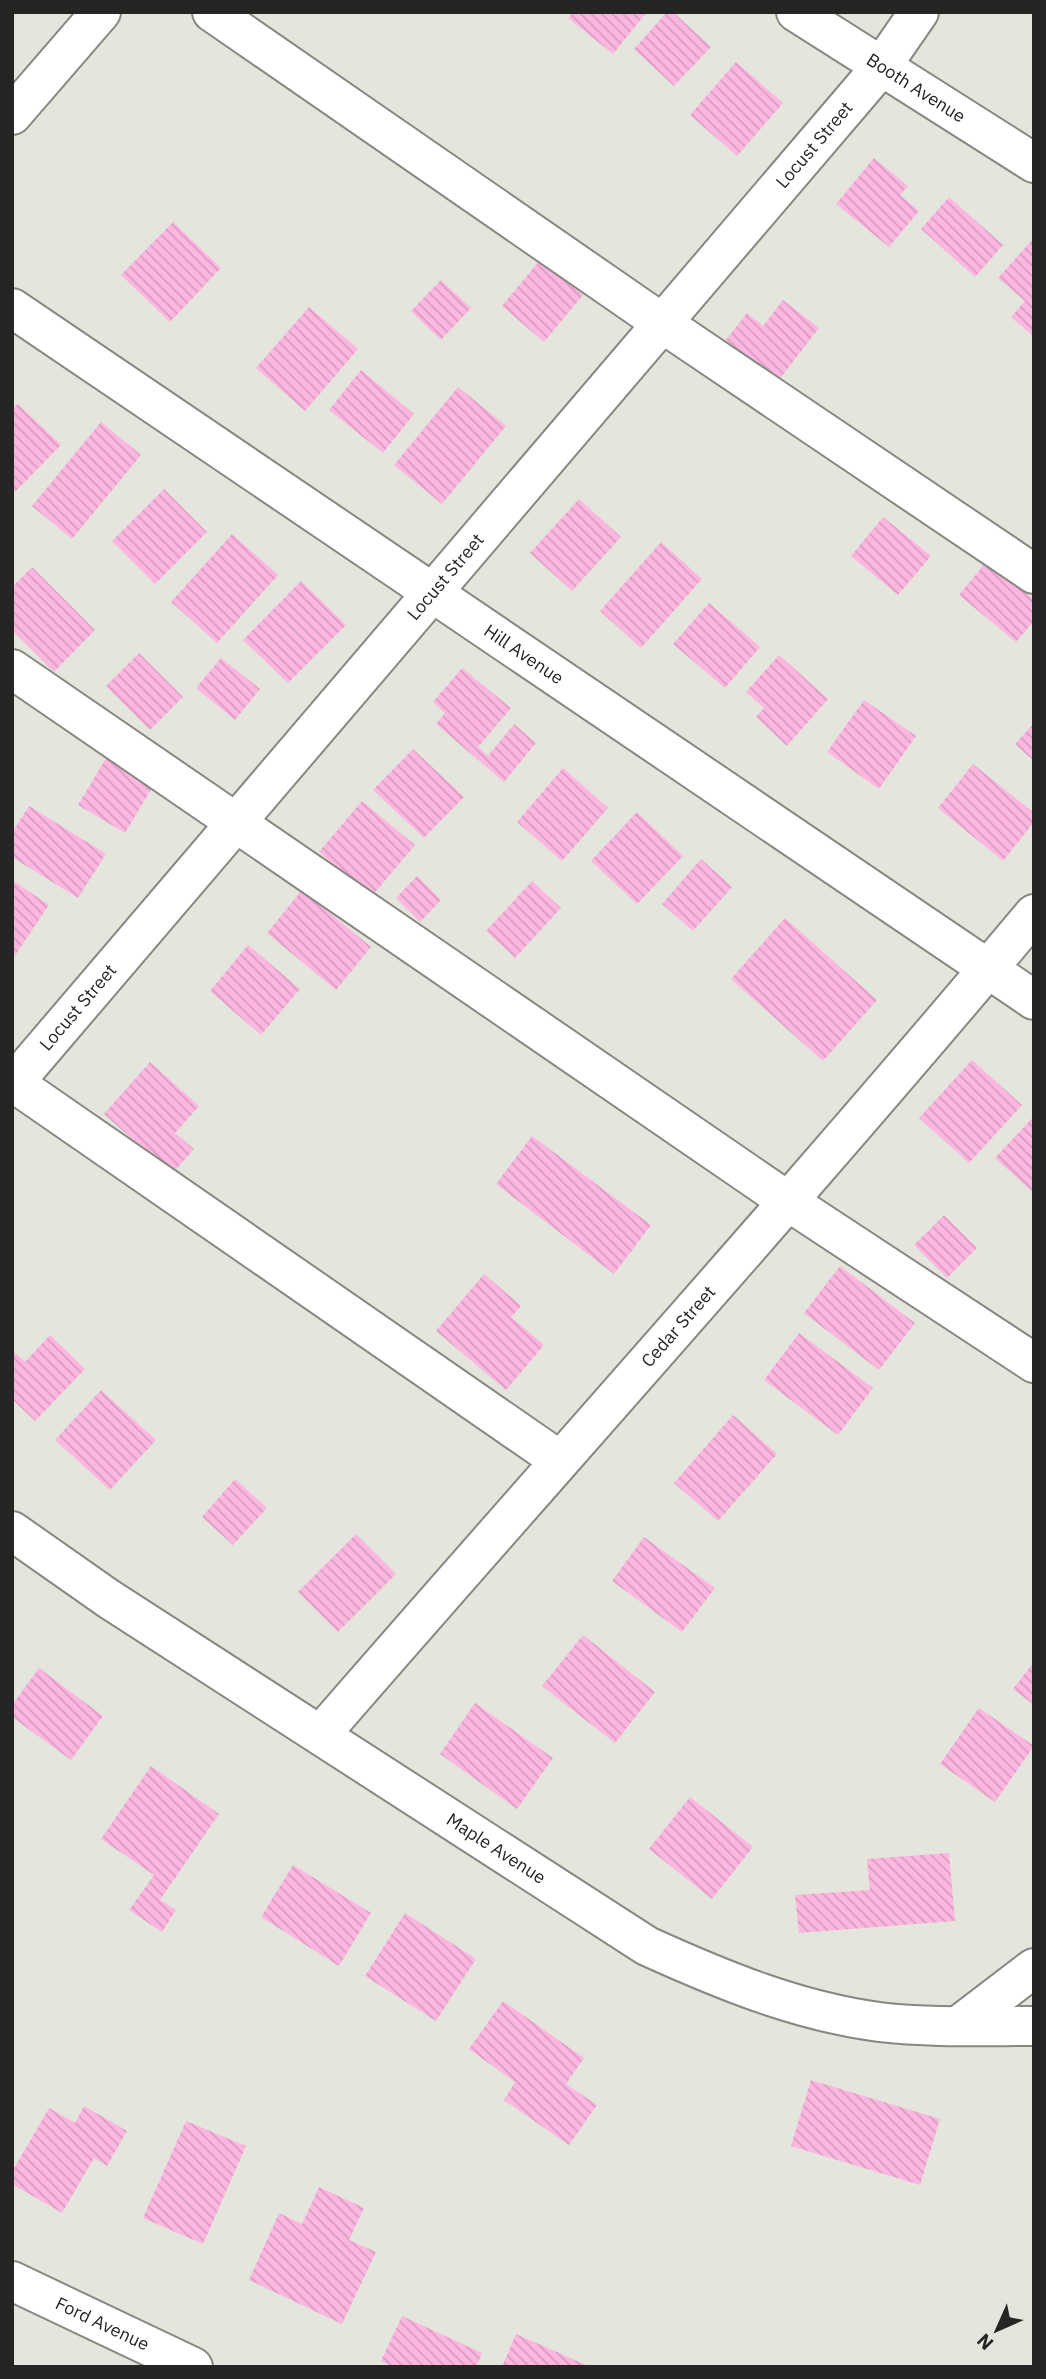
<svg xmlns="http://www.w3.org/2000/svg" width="1046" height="2379" viewBox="0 0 1046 2379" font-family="'IBM Plex Sans',sans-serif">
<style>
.building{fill:url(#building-back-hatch)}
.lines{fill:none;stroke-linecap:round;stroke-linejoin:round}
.minor-casing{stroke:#878881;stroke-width:42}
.minor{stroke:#fff;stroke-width:38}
.labels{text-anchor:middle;stroke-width:5;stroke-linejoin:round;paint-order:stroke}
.street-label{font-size:18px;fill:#252623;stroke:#e4e5dc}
</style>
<defs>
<pattern id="building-back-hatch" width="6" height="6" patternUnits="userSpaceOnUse" patternTransform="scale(1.75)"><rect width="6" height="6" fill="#fcb6e0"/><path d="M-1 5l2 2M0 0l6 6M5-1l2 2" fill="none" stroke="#d89cc0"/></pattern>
</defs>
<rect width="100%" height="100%" fill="#e4e5dc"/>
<g class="building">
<polygon points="573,12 647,12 613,54 568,18"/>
<polygon points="667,12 673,12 711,47 674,86 634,49"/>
<polygon points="736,62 783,103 737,156 690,115"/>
<polygon points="874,158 908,186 900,195 919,211 889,247 836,204"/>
<polygon points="949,197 1003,245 975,277 921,229"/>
<polygon points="173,222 221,268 170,322 121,275"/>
<polygon points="1034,238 1034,337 1011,317 1025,301 998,278"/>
<polygon points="541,259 583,295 544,342 502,306"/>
<polygon points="441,280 471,308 441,340 411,311"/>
<polygon points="783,300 819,328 778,381 726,340 747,313 763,326"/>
<polygon points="309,307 358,349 305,411 256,368"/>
<polygon points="361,370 414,414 383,453 329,410"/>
<polygon points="458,387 506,426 442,504 394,465"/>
<polygon points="18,404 61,445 12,495 12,410"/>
<polygon points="101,422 141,455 72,539 32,506"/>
<polygon points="164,489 207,532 155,584 112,541"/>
<polygon points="579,499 621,537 572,591 530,553"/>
<polygon points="883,517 931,556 898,595 851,556"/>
<polygon points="232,534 278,575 217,643 171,602"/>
<polygon points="661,542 702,579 641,648 600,611"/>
<polygon points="987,561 1034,599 1034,621 1016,642 959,595"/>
<polygon points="32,567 95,630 54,672 12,630 12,587"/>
<polygon points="301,581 346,625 288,683 243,640"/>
<polygon points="709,603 760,647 725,688 673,644"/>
<polygon points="139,653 183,697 150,730 106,686"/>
<polygon points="779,655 828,699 787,746 756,717 764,708 746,692"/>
<polygon points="221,658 260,689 235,720 196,688"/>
<polygon points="462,668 511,708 478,747 488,756 514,724 536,743 504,782 436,724 445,713 433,702"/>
<polygon points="864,700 916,736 879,789 827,752"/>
<polygon points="1034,723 1034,761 1015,744"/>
<polygon points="413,749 464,797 424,838 373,790"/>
<polygon points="108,755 155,783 125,833 78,805"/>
<polygon points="973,764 1034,813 1034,822 1003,861 938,808"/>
<polygon points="563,768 608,808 562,861 517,822"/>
<polygon points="362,801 415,845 372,896 319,852"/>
<polygon points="29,806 106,854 78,898 12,857 12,833"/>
<polygon points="637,812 683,856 637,904 591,861"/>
<polygon points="701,859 732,887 693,931 662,904"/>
<polygon points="417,876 441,900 420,922 396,898"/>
<polygon points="12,880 49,905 12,960"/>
<polygon points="532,881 561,908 515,958 486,931"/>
<polygon points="302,890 371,947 336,990 267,933"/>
<polygon points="785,918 877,1000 823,1061 731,979"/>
<polygon points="248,945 300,989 261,1035 210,991"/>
<polygon points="972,1060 1022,1105 969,1163 919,1118"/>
<polygon points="150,1062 199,1106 175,1133 194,1149 172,1174 104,1114"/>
<polygon points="1034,1116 1034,1193 995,1158"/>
<polygon points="532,1136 651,1225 614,1274 496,1184"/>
<polygon points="944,1215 977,1248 947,1278 914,1245"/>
<polygon points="840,1266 915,1323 879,1370 804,1313"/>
<polygon points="484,1274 521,1306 511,1317 544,1345 506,1390 436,1331"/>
<polygon points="799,1333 873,1388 838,1435 764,1380"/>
<polygon points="50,1335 85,1369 35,1421 12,1399 12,1350 25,1362"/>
<polygon points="101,1390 156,1440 110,1490 55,1440"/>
<polygon points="733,1415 777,1454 718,1521 674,1483"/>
<polygon points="235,1479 267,1508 233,1545 202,1517"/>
<polygon points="356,1534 396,1574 338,1632 298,1592"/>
<polygon points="644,1537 715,1588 682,1632 612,1581"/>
<polygon points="583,1635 655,1692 615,1743 542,1686"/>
<polygon points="1034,1662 1034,1705 1013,1689"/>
<polygon points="39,1668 103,1716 71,1760 12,1717 12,1705"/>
<polygon points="475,1703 553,1758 517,1809 440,1754"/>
<polygon points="979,1708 1034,1746 995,1802 940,1764"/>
<polygon points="151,1766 219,1814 160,1900 176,1910 162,1932 129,1910 154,1875 101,1839"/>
<polygon points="690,1797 753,1847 712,1899 649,1849"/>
<polygon points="949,1853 955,1921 799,1933 795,1895 870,1890 867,1859"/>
<polygon points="293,1865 371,1913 339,1966 261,1917"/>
<polygon points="405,1913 476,1959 436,2021 365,1976"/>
<polygon points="503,2001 584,2058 566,2084 597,2105 569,2145 504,2100 515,2082 469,2049"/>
<polygon points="811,2080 940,2119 920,2185 791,2146"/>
<polygon points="84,2106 127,2131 107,2166 94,2158 62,2213 12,2184 12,2172 49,2108 75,2123"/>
<polygon points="186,2121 246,2146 203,2244 143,2218"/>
<polygon points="319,2187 364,2208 349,2240 376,2252 342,2324 249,2280 279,2213 302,2224"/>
<polygon points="402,2316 482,2353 476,2367 393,2367 381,2361"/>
<polygon points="516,2334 591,2367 502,2367"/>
</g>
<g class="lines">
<defs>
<g id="minor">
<polyline points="212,12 662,323 1034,574"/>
<path id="s1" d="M796,12L1034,163"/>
<polyline points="12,115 101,12"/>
<path id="s2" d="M12,308L1034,1000"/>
<polyline points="12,669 789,1202 1034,1363"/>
<polyline points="14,1083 559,1460"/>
<path id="s3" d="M12,1085L881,67L919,12"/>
<path id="s4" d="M12,1531L109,1599L647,1946C722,1980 797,2011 879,2022C930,2028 983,2026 1034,2026"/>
<path id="s5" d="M321,1734C558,1461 801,1192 1034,914"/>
<polyline points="958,2026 1034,1968"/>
<path id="s6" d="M12,2281L193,2367"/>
</g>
</defs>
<use href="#minor" class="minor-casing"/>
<use href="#minor" class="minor"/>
</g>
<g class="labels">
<g class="street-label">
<text dy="6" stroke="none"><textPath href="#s1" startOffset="142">Booth Avenue</textPath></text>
<text dy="6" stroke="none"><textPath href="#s3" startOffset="1236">Locust Street</textPath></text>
<text dy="6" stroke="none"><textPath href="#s3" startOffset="668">Locust Street</textPath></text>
<text dy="6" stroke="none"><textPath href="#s2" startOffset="618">Hill Avenue</textPath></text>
<text dy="6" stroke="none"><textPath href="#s3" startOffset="102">Locust Street</textPath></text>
<text dy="6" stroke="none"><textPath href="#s5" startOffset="542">Cedar Street</textPath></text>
<text dy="6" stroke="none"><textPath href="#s4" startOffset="579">Maple Avenue</textPath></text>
<text dy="6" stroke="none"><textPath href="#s6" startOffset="100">Ford Avenue</textPath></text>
</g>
</g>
<rect width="1046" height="2379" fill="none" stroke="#252623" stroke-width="28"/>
<g transform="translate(997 2330) rotate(225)" stroke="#e4e5dc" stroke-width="5" paint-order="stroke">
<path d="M0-5L12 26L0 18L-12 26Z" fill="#252623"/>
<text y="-10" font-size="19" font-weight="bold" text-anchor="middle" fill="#252623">N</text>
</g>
</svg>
